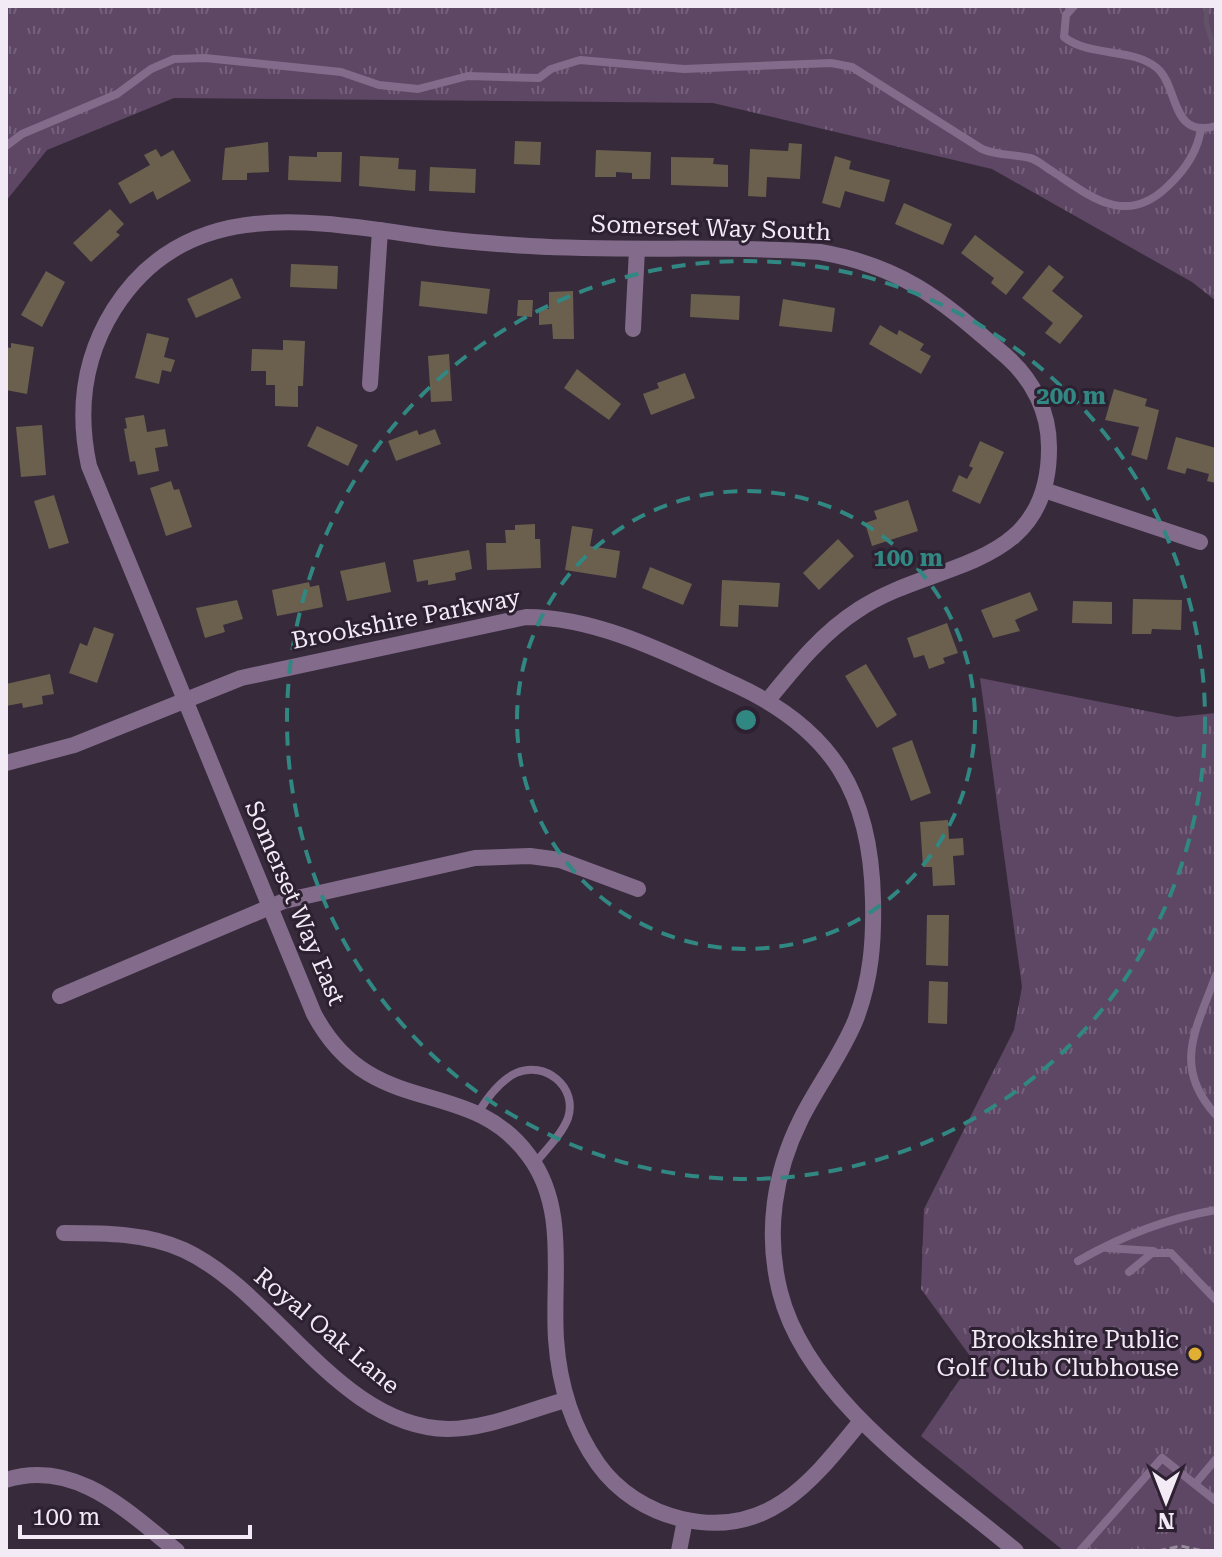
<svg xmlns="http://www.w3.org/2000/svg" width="1222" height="1557" viewBox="0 0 1222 1557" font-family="'Roboto Serif',serif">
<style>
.grass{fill:url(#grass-tufts)}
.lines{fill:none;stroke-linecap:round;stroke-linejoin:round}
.stream{stroke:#625168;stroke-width:5}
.building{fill:#6a604d}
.path{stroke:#988e9b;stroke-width:3;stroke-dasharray:8 4;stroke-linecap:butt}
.service{stroke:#836b8b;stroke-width:8}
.minor{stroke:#836b8b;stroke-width:16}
.ring{fill:none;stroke:#318782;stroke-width:4;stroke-dasharray:14 10}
.poi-dot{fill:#e1af34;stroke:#2d2131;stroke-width:3}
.labels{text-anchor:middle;stroke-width:6;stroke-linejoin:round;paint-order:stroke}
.street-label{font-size:24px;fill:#f2eaf5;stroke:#2d2131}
.poi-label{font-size:24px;fill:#f2eaf5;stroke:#2d2131;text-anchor:end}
.centre{fill:#318782;stroke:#2d2131;stroke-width:4}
.ring-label{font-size:24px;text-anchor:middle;font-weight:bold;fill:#318782;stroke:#2d2131;stroke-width:6;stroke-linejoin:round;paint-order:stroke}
</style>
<defs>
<pattern id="grass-tufts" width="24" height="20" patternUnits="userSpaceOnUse" patternTransform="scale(2)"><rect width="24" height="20" fill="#5e4665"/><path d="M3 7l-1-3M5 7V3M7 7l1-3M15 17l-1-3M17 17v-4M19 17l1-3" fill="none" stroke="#76617c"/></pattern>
</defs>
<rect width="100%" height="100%" fill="#372b3b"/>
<g class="grass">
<polygon points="6,6 1216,6 1216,301 1192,282 992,169 713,103 174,98 47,150 6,201"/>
<polygon points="980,678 1177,717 1216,713 1216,1551 1064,1551 921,1436 973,1360 921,1289 924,1209 1014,1030 1022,987"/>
</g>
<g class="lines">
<polyline class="stream" points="1207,6 1206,22 1216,56"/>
</g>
<g class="building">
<polygon points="515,141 541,142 540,165 514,164"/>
<polygon points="268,142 269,172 247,173 247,180 222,180 225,148"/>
<polygon points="789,143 802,144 800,179 767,177 766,197 748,196 750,149 788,151"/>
<polygon points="156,149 161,157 173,150 191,181 157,200 153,191 130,204 118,183 150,165 144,155"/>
<polygon points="596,150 651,152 650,179 632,179 632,173 616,172 616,177 595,177"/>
<polygon points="317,152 342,152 341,182 288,180 289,156 317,157"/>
<polygon points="360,156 399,158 398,169 416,170 415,191 359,186"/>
<polygon points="835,156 851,161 849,169 890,180 884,202 845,191 840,208 822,203"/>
<polygon points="671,157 714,158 713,164 728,165 728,187 671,185"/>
<polygon points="430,167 476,169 475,193 429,191"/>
<polygon points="904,203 952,224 943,245 895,224"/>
<polygon points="110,209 124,224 116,232 120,235 91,262 73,243"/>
<polygon points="975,235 1024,272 1006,295 991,283 994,278 961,253"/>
<polygon points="291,264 338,266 337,289 290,287"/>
<polygon points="1049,265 1064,277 1052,291 1083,316 1060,344 1045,333 1053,323 1022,298"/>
<polygon points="46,271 65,282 42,327 21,315"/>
<polygon points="232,278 241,298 196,318 187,299"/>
<polygon points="421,281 490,289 487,314 419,306"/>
<polygon points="573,291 574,339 553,339 552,324 539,325 539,309 549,309 549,292"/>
<polygon points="691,294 740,296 739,320 690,317"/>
<polygon points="783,299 835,308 832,332 779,326"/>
<polygon points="518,300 533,300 532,317 517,316"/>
<polygon points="880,325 897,335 899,330 924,344 920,350 931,356 921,374 869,344"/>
<polygon points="147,333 169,338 164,357 175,360 171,372 162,370 159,384 135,378"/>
<polygon points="283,340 305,341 303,386 298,386 298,407 275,406 275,385 266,385 266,371 251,371 252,349 283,350"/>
<polygon points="11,343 34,347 27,394 6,390 6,347 11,348"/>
<polygon points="449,354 452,401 431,402 428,356"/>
<polygon points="577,369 621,404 609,420 564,388"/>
<polygon points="685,373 695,398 651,415 643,394 659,388 657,383"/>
<polygon points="1114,389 1147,399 1145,406 1159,410 1147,460 1131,455 1139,427 1105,420"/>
<polygon points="144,415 147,432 165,429 168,446 155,448 159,471 138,475 135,461 130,462 124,429 127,428 125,418"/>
<polygon points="42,425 46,475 21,477 16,427"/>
<polygon points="317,426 358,445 348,466 307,446"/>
<polygon points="435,429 441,444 396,461 388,441 417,430 419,435"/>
<polygon points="1176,437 1216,448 1216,483 1207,481 1209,474 1187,468 1185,474 1167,469"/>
<polygon points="980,441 1004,452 980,504 952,491 959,475 967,479 973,468 969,466"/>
<polygon points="171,481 174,490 179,489 192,527 166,536 150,488"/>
<polygon points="54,495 69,543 49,549 34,501"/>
<polygon points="908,500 918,531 872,546 865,523 877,519 874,511"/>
<polygon points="535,524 535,539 540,539 541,568 487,570 486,543 506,543 505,530 515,530 515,525"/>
<polygon points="572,526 593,529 590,546 620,551 616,578 565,570"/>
<polygon points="838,539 854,556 819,590 803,573"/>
<polygon points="469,550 472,569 455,573 456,580 428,585 428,580 417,582 413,560"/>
<polygon points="385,562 391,592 347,601 340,571"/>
<polygon points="650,567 692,584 683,605 642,588"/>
<polygon points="722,580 780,583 778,607 739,605 738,627 720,626"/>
<polygon points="309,582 310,587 319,585 323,607 277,616 272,590"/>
<polygon points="1030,592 1038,610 1015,620 1020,631 993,638 981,610"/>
<polygon points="1133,599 1182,600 1181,630 1152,629 1151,634 1132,634"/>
<polygon points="237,600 243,619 223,625 225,632 205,638 196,608"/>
<polygon points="1073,601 1112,602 1112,624 1072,623"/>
<polygon points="947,623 958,653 943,658 945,663 929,669 924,655 914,658 907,638"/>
<polygon points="94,627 114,634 97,683 69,673 80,643 87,646"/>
<polygon points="866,664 897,715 877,728 845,676"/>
<polygon points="50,674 54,694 42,696 43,704 23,708 22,703 6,706 6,684"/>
<polygon points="912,740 931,793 911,801 892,748"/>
<polygon points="948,820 949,839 963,838 964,855 953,856 955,885 933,886 932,867 923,867 920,822"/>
<polygon points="927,915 949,915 948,966 926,965"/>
<polygon points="929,981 948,982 947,1024 928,1023"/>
</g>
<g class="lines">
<polyline class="path" points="1158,1551 1181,1546 1203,1551"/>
<g class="service">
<path d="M1074,6L1066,15L1064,37C1091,58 1132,47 1157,68C1179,87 1170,139 1216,126"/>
<path d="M6,146L22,134L117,94L151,69L174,59L205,58L341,72L379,85L418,89L468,76L539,78L551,69L580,60L684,69L831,63L852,67L982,149C998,156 1014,154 1030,158C1038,160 1045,167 1052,171C1091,197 1126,227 1168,186C1185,170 1198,152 1201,128"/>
<path d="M1216,975C1197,1028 1171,1066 1216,1115"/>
<path d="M478,1113C487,1098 501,1080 516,1073C545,1060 578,1087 568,1118C562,1134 546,1150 535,1163"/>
<polyline points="1107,1248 1153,1251"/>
<path d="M1078,1261C1120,1237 1168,1218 1216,1210"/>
<polyline points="1129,1272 1152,1253 1171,1253 1216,1300"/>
<polyline points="1195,1484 1216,1459"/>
<polyline points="1080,1551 1162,1458 1216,1501"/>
</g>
<g class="minor">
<polyline points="633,329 637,249"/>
<polyline points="370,384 380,230"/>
<polyline points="1044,490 1200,542"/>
<path d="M768,700C795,667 822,633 858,610C934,559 1050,572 1049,447C1049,412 1033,380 1007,357C943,302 906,267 820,252C724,245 627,252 530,246C496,244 462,242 428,237C314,221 187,194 114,309C84,357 77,411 89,466L314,1014C372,1123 469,1073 529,1156C568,1208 552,1278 556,1339C559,1383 572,1427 598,1464C618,1492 648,1511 682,1519C769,1539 813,1480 861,1421"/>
<path d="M6,763L74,745L241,678L526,617C598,617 671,655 736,685C833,730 871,794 873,900C874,942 871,979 856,1019C842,1054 818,1085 801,1119C774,1173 765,1233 780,1292C807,1400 934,1482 1016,1551"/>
<polyline points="60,996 284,901 475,858 530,856 560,860 638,889"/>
<path d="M64,1233C104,1233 147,1233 184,1250C276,1293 339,1427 448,1429C488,1429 528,1410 566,1400"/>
<path d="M6,1480C75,1458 128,1512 177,1551"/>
<polyline points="679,1551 685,1520"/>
</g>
</g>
<g class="ring">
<circle cx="746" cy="720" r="229"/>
<circle cx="746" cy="720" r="459"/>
</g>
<circle class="poi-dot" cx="1195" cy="1354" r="8"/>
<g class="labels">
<g class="street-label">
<text transform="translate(711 228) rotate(2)" y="8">Somerset Way South</text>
<text transform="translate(406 619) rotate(-11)" y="8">Brookshire Parkway</text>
<text transform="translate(295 903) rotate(67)" y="8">Somerset Way East</text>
<text transform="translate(327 1331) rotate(40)" y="8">Royal Oak Lane</text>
</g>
<g class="poi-label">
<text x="1179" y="1348">Brookshire Public<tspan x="1179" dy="28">Golf Club Clubhouse</tspan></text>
</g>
</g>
<circle cx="746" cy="720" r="12" class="centre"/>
<g class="ring-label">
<text x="1071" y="404">200 m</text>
<text x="908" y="566">100 m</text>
</g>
<rect width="1222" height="1557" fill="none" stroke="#f2eaf5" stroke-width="16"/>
<g transform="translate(1166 1501) rotate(180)" stroke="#2d2131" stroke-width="6" paint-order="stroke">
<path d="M0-6L14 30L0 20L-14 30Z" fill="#f2eaf5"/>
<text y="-12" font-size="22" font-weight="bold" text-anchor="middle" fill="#f2eaf5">N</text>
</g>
<path d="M20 1525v12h230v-12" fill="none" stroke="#f2eaf5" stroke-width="4"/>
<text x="32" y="1525" font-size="24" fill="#f2eaf5" stroke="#2d2131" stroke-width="6" paint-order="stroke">100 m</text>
</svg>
